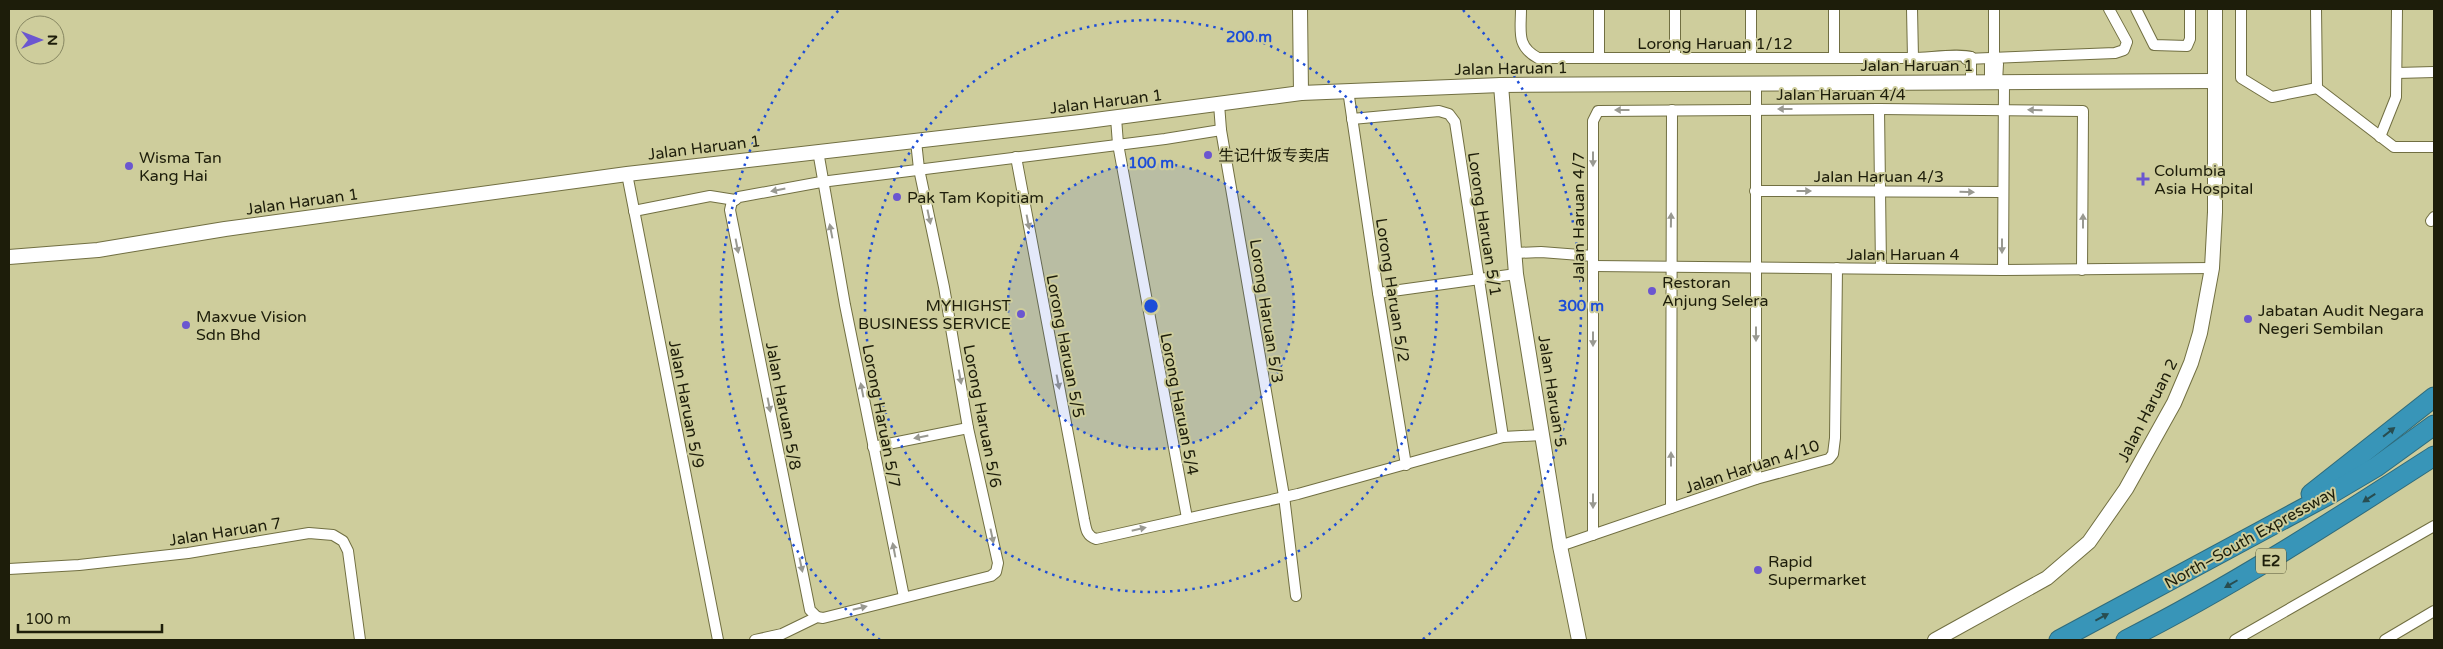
<svg xmlns="http://www.w3.org/2000/svg" width="2443" height="649" viewBox="0 0 2443 649" font-family="'Varela Round','Noto Sans SC',sans-serif">
<style>
.lines{fill:none;stroke-linecap:round;stroke-linejoin:round}
.street-casing{stroke:#716f42;stroke-width:12}
.secondary-casing{stroke:#716f42;stroke-width:16}
.highway-casing{stroke:#2f6b7b;stroke-width:21}
.street{stroke:#fff;stroke-width:10}
.secondary{stroke:#fff;stroke-width:14}
.highway{stroke:#3895b8;stroke-width:19}
.oneway{fill:#999991}
.oneway2{fill:#284d50}
.ring{fill:none;stroke:#1d4ed8;stroke-width:2.5;stroke-dasharray:2.5 5}
.poi-dot{fill:#6b56d0;stroke:#cecd9c;stroke-width:2}
.labels{text-anchor:middle;stroke-width:4;stroke-linejoin:round;paint-order:stroke}
.shield{fill:#cecd9c;stroke:#525236;stroke-width:1}
.shield-label{font-size:15px;font-weight:bold;fill:#1d1d0a}
.street-label{font-size:16px;fill:#1d1d0a;stroke:#cecd9c}
.poi-label{font-size:16px;fill:#1d1d0a;stroke:#cecd9c;text-anchor:start}
.centre{fill:#1d4ed8;stroke:#cecd9c;stroke-width:2.5}
.ring-label{font-size:15px;text-anchor:middle;font-weight:bold;fill:#1d4ed8;stroke:#cecd9c;stroke-width:4;stroke-linejoin:round;paint-order:stroke}
</style>
<rect width="100%" height="100%" fill="#cecd9c"/>
<g class="lines">
<defs>
<g id="street">
<path d="M1521,9C1521,32 1516,46 1538,58H1913C1928,58 1960,53 1971,57"/>
<polyline points="1599,9 1599,58"/>
<polyline points="1675,9 1675,58"/>
<polyline points="1834,9 1834,58"/>
<polyline points="1912,9 1913,58"/>
<polyline points="1994,9 1994,57 1998,64 1997,82"/>
<polyline points="2136,9 2154,45 2187,46 2190,39 2190,9"/>
<polyline points="2241,9 2241,78 2272,97 2317,88"/>
<polyline points="2316,9 2317,88 2394,147 2434,147"/>
<polyline points="1751,58 1751,9"/>
<polyline points="1966,59 2115,53 2124,50 2127,42 2109,9"/>
<polyline points="2397,73 2434,72"/>
<polyline points="1971,82 1971,57"/>
<polyline points="1990,82 1990,64 1994,57"/>
<polyline points="1756,84 1756,479"/>
<polyline points="1348,90 1378,293 1406,465"/>
<polyline points="1219,104 1221,130 1284,496 1296,596"/>
<polyline points="1879,109 1881,268"/>
<polyline points="1116,118 1118,144 1187,518"/>
<polyline points="1352,119 1439,111 1449,114 1455,122 1503,437"/>
<polyline points="2380,137 2396,97 2397,9"/>
<polyline points="818,151 845,305 904,597"/>
<path d="M1016,157L1084,519C1086,528 1086,536 1096,539L1298,494L1503,437L1542,435"/>
<polyline points="627,174 718,640"/>
<polyline points="1755,191 2002,192"/>
<polyline points="735,200 732,201 730,210 810,610 817,617"/>
<polyline points="634,211 710,196 735,200 739,197 821,182 1165,139 1221,130"/>
<polyline points="2431,221 2434,217"/>
<polyline points="1514,253 1541,252 1593,256"/>
<polyline points="1593,266 2003,270 2212,268"/>
<polyline points="2003,270 2004,82"/>
<polyline points="1378,293 1516,274"/>
<polyline points="873,447 968,428"/>
<polyline points="1671,508 1672,110"/>
<polyline points="1593,535 1593,121 1598,111 1879,109 2083,111 2082,270"/>
<polyline points="1560,546 1756,479 1829,459 1833,454 1835,438 1837,268"/>
<polyline points="9,569 79,565 188,553 309,533 333,535 343,541 348,551 360,640"/>
<polyline points="755,640 782,634 817,617 823,618 991,576 996,572 998,563 968,428 944,287 919,169 916,141"/>
<polyline points="2235,640 2434,526"/>
<polyline points="2385,640 2434,611"/>
</g>
<g id="secondary">
<polyline points="1300,9 1301,93"/>
<polyline points="1501,85 1516,274 1560,546 1579,640"/>
<polyline points="9,257 98,250 225,229 627,174 1080,122 1301,93 1501,85 2215,81"/>
<polyline points="1935,640 2047,578 2089,542 2126,489 2174,403 2191,363 2200,333 2212,268 2215,212 2215,9"/>
</g>
<g id="highway">
<polyline points="2311,494 2434,397"/>
<polyline points="2059,640 2332,493 2376,467 2434,425"/>
<path d="M2126,640C2233,586 2333,521 2434,456"/>
</g>
</defs>
<use href="#street" class="street-casing"/>
<use href="#secondary" class="secondary-casing"/>
<use href="#highway" class="highway-casing"/>
<use href="#street" class="street"/>
<use href="#secondary" class="secondary"/>
<use href="#highway" class="highway"/>
</g>
<defs><path id="oneway-solid" d="M-6-.8H1V-3.2L6.5 0L1 3.2V.8H-6Z" transform="scale(1.25)"/></defs>
<g class="oneway">
<use href="#oneway-solid" transform="translate(1785 109) rotate(180)"/>
<use href="#oneway-solid" transform="translate(1622 110) rotate(-180)"/>
<use href="#oneway-solid" transform="translate(2035 110) rotate(-179)"/>
<use href="#oneway-solid" transform="translate(1593 159) rotate(90)"/>
<use href="#oneway-solid" transform="translate(778 190) rotate(169)"/>
<use href="#oneway-solid" transform="translate(1804 191)"/>
<use href="#oneway-solid" transform="translate(1967 192) rotate(1)"/>
<use href="#oneway-solid" transform="translate(929 217) rotate(78)"/>
<use href="#oneway-solid" transform="translate(1671 220) rotate(-89)"/>
<use href="#oneway-solid" transform="translate(2083 221) rotate(-90)"/>
<use href="#oneway-solid" transform="translate(1028 222) rotate(79)"/>
<use href="#oneway-solid" transform="translate(831 231) rotate(-101)"/>
<use href="#oneway-solid" transform="translate(737 246) rotate(79)"/>
<use href="#oneway-solid" transform="translate(2002 246) rotate(90)"/>
<use href="#oneway-solid" transform="translate(1756 334) rotate(90)"/>
<use href="#oneway-solid" transform="translate(1593 339) rotate(90)"/>
<use href="#oneway-solid" transform="translate(960 377) rotate(80)"/>
<use href="#oneway-solid" transform="translate(1058 382) rotate(79)"/>
<use href="#oneway-solid" transform="translate(862 390) rotate(-101)"/>
<use href="#oneway-solid" transform="translate(769 405) rotate(79)"/>
<use href="#oneway-solid" transform="translate(921 437) rotate(169)"/>
<use href="#oneway-solid" transform="translate(1671 459) rotate(-90)"/>
<use href="#oneway-solid" transform="translate(1593 501) rotate(90)"/>
<use href="#oneway-solid" transform="translate(1139 529) rotate(-13)"/>
<use href="#oneway-solid" transform="translate(992 536) rotate(78)"/>
<use href="#oneway-solid" transform="translate(894 550) rotate(-101)"/>
<use href="#oneway-solid" transform="translate(801 565) rotate(78)"/>
<use href="#oneway-solid" transform="translate(860 608) rotate(-14)"/>
</g>
<g class="oneway2">
<use href="#oneway-solid" transform="translate(2389 432) rotate(-38)"/>
<use href="#oneway-solid" transform="translate(2369 498) rotate(147)"/>
<use href="#oneway-solid" transform="translate(2231 584) rotate(150)"/>
<use href="#oneway-solid" transform="translate(2102 617) rotate(-28)"/>
</g>
<circle cx="1151" cy="306" r="143" fill="#1d4ed8" fill-opacity=".12"/>
<g class="ring">
<circle cx="1151" cy="306" r="143"/>
<circle cx="1151" cy="306" r="286"/>
<path d="M880 640A430 430 0 0 1 839 10M1463 10A430 430 0 0 1 1422 640"/>
</g>
<g class="poi-dot">
<circle cx="1208" cy="155" r="5"/>
<circle cx="129" cy="166" r="5"/>
<path d="M2140.5 171.5h5v5h5v5h-5v5h-5v-5h-5v-5h5z"/>
<circle cx="897" cy="197" r="5"/>
<circle cx="1652" cy="291" r="5"/>
<circle cx="1021" cy="314" r="5"/>
<circle cx="2248" cy="319" r="5"/>
<circle cx="186" cy="325" r="5"/>
<circle cx="1758" cy="570" r="5"/>
</g>
<g class="labels">
<rect class="shield" x="2256" y="548.5" width="30" height="25" rx="4"/>
<g class="shield-label">
<text x="2271" y="566">E2</text>
</g>
<g class="street-label">
<text x="1715" y="49">Lorong Haruan 1/12</text>
<text x="1917" y="71">Jalan Haruan 1</text>
<text transform="translate(1511 68) rotate(-1)" y="6">Jalan Haruan 1</text>
<text x="1841" y="100">Jalan Haruan 4/4</text>
<text transform="translate(1106 101) rotate(-7)" y="6">Jalan Haruan 1</text>
<text transform="translate(704 147) rotate(-7)" y="6">Jalan Haruan 1</text>
<text x="1879" y="182">Jalan Haruan 4/3</text>
<text transform="translate(302 201) rotate(-8)" y="6">Jalan Haruan 1</text>
<text transform="translate(1578 217) rotate(-90)" y="6">Jalan Haruan 4/7</text>
<text transform="translate(1485 224) rotate(81)" y="6">Lorong Haruan 5/1</text>
<text x="1903" y="260">Jalan Haruan 4</text>
<text transform="translate(1393 290) rotate(81)" y="6">Lorong Haruan 5/2</text>
<text transform="translate(1267 311) rotate(81)" y="6">Lorong Haruan 5/3</text>
<text transform="translate(1066 346) rotate(79)" y="6">Lorong Haruan 5/5</text>
<text transform="translate(1553 391) rotate(81)" y="6">Jalan Haruan 5</text>
<text transform="translate(687 404) rotate(79)" y="6">Jalan Haruan 5/9</text>
<text transform="translate(1180 404) rotate(79)" y="6">Lorong Haruan 5/4</text>
<text transform="translate(784 406) rotate(79)" y="6">Jalan Haruan 5/8</text>
<text transform="translate(2147 410) rotate(-63)" y="6">Jalan Haruan 2</text>
<text transform="translate(882 416) rotate(79)" y="6">Lorong Haruan 5/7</text>
<text transform="translate(983 416) rotate(79)" y="6">Lorong Haruan 5/6</text>
<text transform="translate(1752 466) rotate(-18)" y="6">Jalan Haruan 4/10</text>
<text transform="translate(225 531) rotate(-9)" y="6">Jalan Haruan 7</text>
<text transform="translate(2250 537) rotate(-29)" y="6">North–South Expressway</text>
</g>
<g class="poi-label">
<text x="1218" y="161">生记什饭专卖店</text>
<text x="139" y="163">Wisma Tan<tspan x="139" dy="18">Kang Hai</tspan></text>
<text x="2154" y="176">Columbia<tspan x="2154" dy="18">Asia Hospital</tspan></text>
<text x="907" y="203">Pak Tam Kopitiam</text>
<text x="1662" y="288">Restoran<tspan x="1662" dy="18">Anjung Selera</tspan></text>
<text x="1011" y="311" text-anchor="end">MYHIGHST<tspan x="1011" dy="18">BUSINESS SERVICE</tspan></text>
<text x="2258" y="316">Jabatan Audit Negara<tspan x="2258" dy="18">Negeri Sembilan</tspan></text>
<text x="196" y="322">Maxvue Vision<tspan x="196" dy="18">Sdn Bhd</tspan></text>
<text x="1768" y="567">Rapid<tspan x="1768" dy="18">Supermarket</tspan></text>
</g>
</g>
<circle cx="1151" cy="306" r="8" class="centre"/>
<g class="ring-label">
<text x="1249" y="42">200 m</text>
<text x="1151" y="168">100 m</text>
<text x="1581" y="311">300 m</text>
</g>
<rect width="2443" height="649" fill="none" stroke="#1d1d0a" stroke-width="20"/>
<g transform="translate(40 40) rotate(90)"><circle r="24" fill="#cecd9c" stroke="#878762"/>
<path d="M0-4L9 19L0 12L-9 19Z" fill="#6b56d0"/>
<text y="-8" font-size="14" font-weight="bold" text-anchor="middle" fill="#1d1d0a">N</text>
</g>
<path d="M18 624v8h144v-8" fill="none" stroke="#1d1d0a" stroke-width="2.5"/>
<text x="25" y="624" font-size="15" fill="#1d1d0a" stroke="#cecd9c" stroke-width="4" paint-order="stroke">100 m</text>
</svg>
